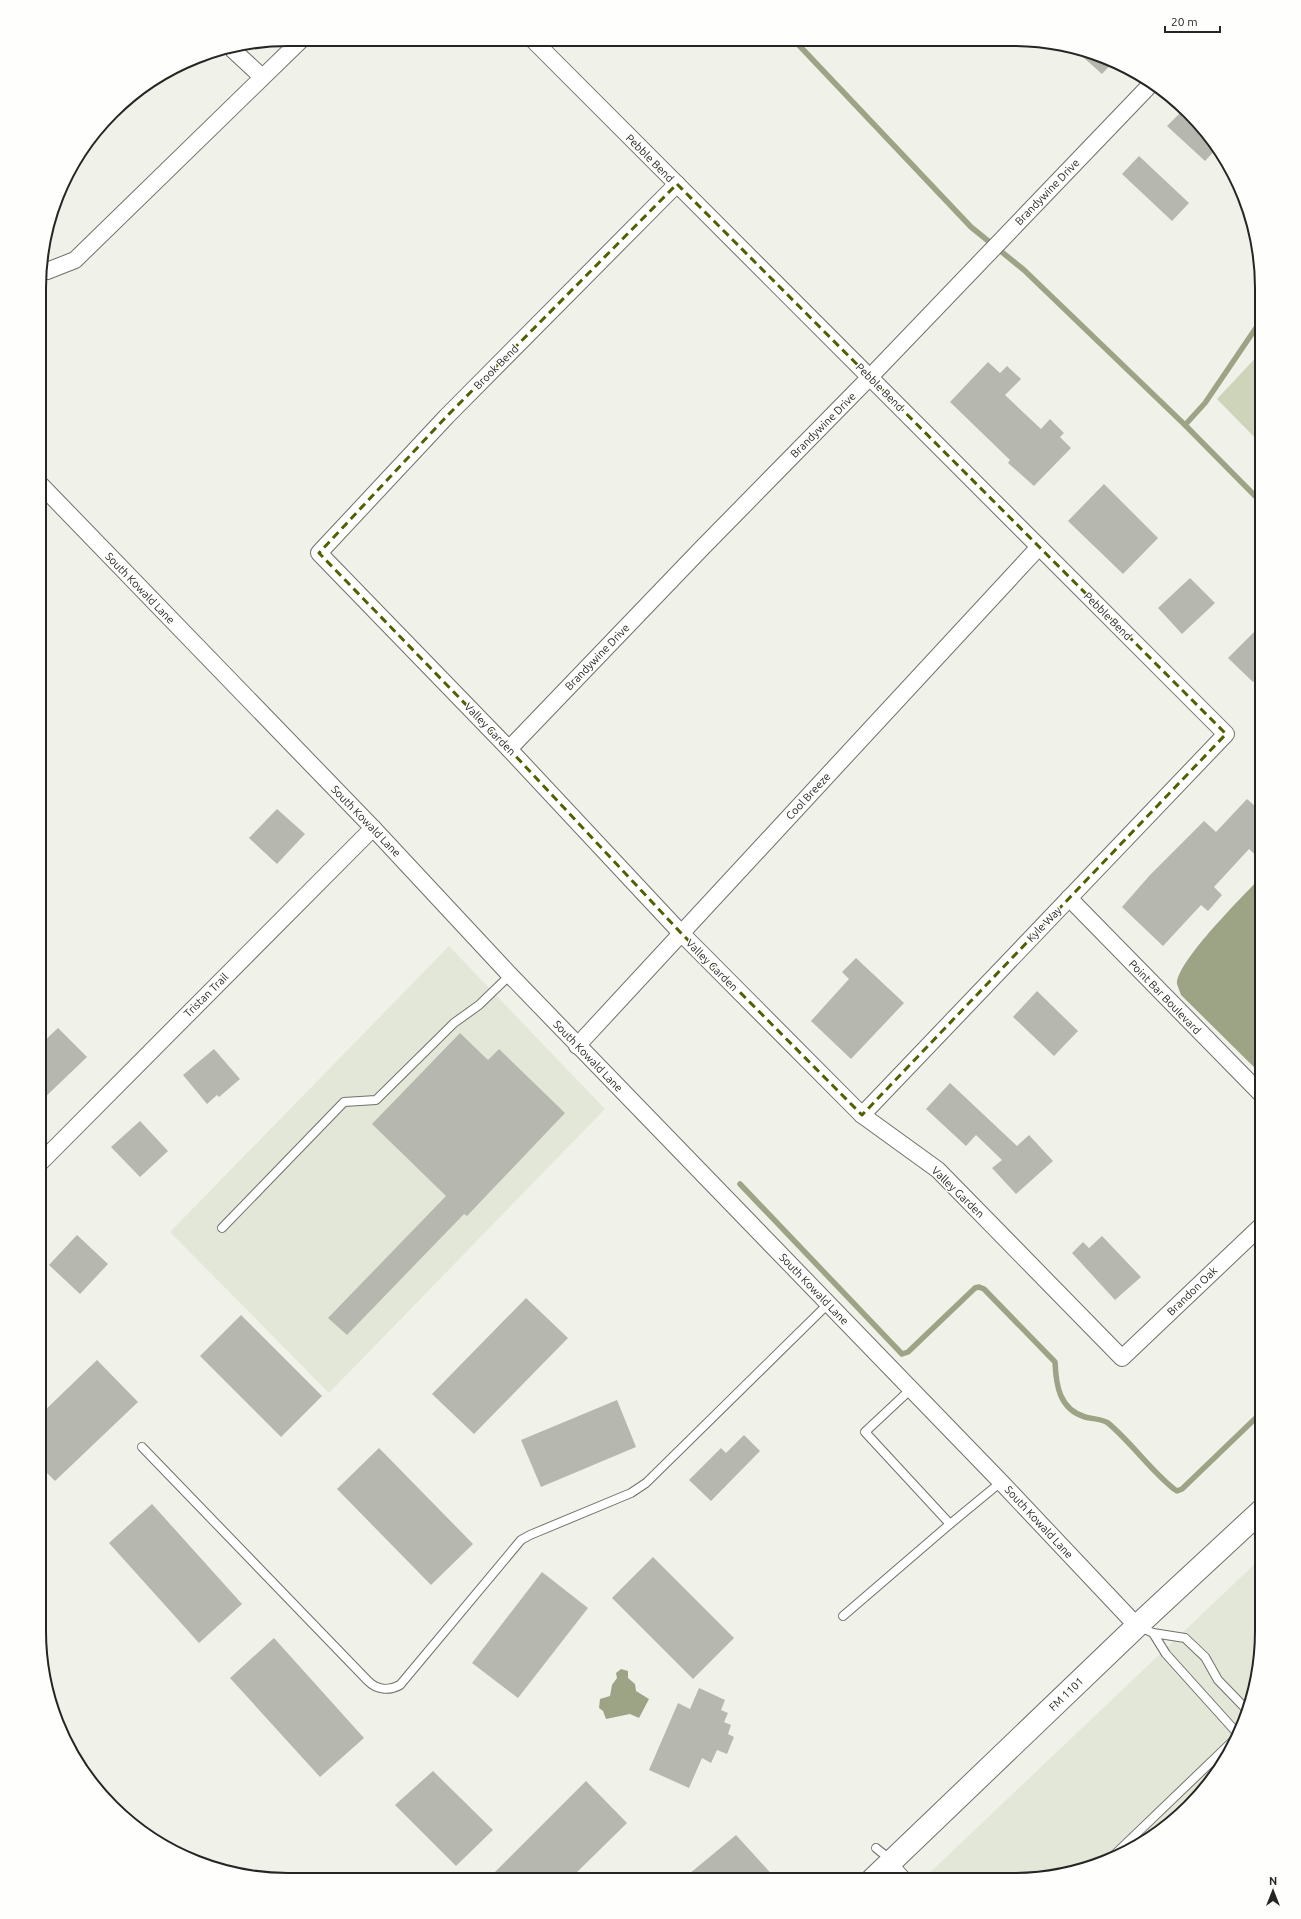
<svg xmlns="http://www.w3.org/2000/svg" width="1301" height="1919" viewBox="0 0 1301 1919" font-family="Ubuntu,sans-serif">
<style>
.built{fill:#e3e7d8}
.green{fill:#cdd4b9}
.water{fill:#9ca485}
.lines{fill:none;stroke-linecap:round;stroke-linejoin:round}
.stream{stroke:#9ca485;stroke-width:5.5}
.building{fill:#b6b8b0}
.service-casing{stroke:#6f716a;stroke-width:10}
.minor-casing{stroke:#6f716a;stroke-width:18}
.secondary-casing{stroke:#6f716a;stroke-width:24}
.service{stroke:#fff;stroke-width:8}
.minor{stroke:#fff;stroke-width:16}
.secondary{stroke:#fff;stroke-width:22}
.marked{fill:none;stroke:#526002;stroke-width:3;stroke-dasharray:8 5;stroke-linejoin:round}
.labels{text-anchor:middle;stroke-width:3;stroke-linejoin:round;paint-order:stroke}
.street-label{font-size:11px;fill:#252623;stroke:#fefffc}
.rim{fill:none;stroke:#252623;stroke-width:2}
</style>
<rect width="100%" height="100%" fill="#f0f2ea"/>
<g class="built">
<polygon points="449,946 605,1109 329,1393 170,1232"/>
<polygon points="1261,1558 1261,1648 1249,1711 1220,1770 1177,1818 1123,1854 1062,1875 1013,1880 922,1880"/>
</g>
<polygon class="green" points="1262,351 1262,445 1217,399"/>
<g class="water">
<path d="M1262,876V1075L1181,995C1180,992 1178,987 1177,984C1176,962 1245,894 1262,876Z"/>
<polygon points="621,1669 628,1671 628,1678 635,1684 636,1691 649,1699 639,1718 630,1714 606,1719 603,1711 599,1708 600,1699 610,1696 612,1685 617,1678 616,1673"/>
</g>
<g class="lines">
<g class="stream">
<polyline points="794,40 971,227 1024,270 1185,425 1262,503"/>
<polyline points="1185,425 1205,403 1262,319"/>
<path d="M740,1184L902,1354L908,1352L975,1288L979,1287L984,1289L1055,1362C1056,1385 1059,1409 1085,1417C1092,1419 1103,1419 1108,1423C1132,1443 1150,1470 1174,1489L1177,1491L1182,1489L1262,1412"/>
</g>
</g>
<g class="building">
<polygon points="1074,49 1109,58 1114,61 1102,74"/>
<polygon points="1181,112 1195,126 1198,122 1200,124 1217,148 1205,161 1167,126"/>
<polygon points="1139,156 1189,203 1172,221 1122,174"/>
<polygon points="988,362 1000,373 1007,366 1021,379 1005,395 1041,429 1050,419 1064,433 1060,437 1071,448 1034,486 1008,463 1010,460 950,402"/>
<polygon points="1104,484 1158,538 1123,574 1068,521"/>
<polygon points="1190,578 1215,603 1182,634 1158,608"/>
<polygon points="1262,624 1262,673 1253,682 1228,658"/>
<polygon points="1247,799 1262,812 1262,861 1249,849 1214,887 1222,895 1208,911 1201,905 1163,946 1122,907 1150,875 1204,821 1216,832"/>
<polygon points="277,809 305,834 277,864 249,838"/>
<polygon points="856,958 904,1003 851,1059 811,1021 849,979 842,972"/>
<polygon points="1037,991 1078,1031 1054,1056 1013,1017"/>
<polygon points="58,1028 87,1057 40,1102 40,1045"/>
<polygon points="460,1033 488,1060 499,1049 565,1113 467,1216 464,1214 347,1335 328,1318 446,1196 372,1124"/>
<polygon points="214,1049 240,1079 219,1097 217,1095 207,1104 183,1075"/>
<polygon points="950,1083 1017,1146 1029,1135 1053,1161 1016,1194 992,1168 1002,1160 976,1135 966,1146 926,1109"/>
<polygon points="140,1121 168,1151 140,1177 111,1147"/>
<polygon points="77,1235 108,1264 80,1294 49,1265"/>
<polygon points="1102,1236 1141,1277 1115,1300 1072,1253 1083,1242 1089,1248"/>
<polygon points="526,1298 568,1338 474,1434 432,1394"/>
<polygon points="241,1315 322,1396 281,1437 200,1356"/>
<polygon points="97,1360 138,1402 55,1481 39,1465 39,1416"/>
<polygon points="617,1400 636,1447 541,1487 521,1440"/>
<polygon points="744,1435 760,1451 711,1501 689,1480 721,1448 726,1453"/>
<polygon points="379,1448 473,1544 431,1585 337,1489"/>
<polygon points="152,1504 242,1604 199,1643 109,1543"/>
<polygon points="653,1557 734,1638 693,1679 612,1598"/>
<polygon points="542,1572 588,1608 518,1698 472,1663"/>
<polygon points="274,1638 364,1738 320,1777 230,1678"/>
<polygon points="699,1688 725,1700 721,1710 728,1713 724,1722 731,1725 728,1734 734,1737 727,1754 717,1750 711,1763 702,1758 689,1788 649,1770 678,1703 690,1709"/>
<polygon points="433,1771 493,1830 456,1866 395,1805"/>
<polygon points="586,1781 627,1823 570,1879 488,1879"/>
<polygon points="736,1835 776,1879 683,1879"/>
</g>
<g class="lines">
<defs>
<g id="service">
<polyline points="222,1228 344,1102 376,1100 454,1023 479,1005 510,975"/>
<path d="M142,1447L368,1681C377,1690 389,1691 400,1685L521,1540L530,1535L631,1493L646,1483L828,1304"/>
<polyline points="950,1524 1001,1482"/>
<polyline points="843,1616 950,1524 865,1432 911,1389"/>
<polyline points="1138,1626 1153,1633 1185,1638 1205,1657 1218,1680 1249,1712"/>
<polyline points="1153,1633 1166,1654 1238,1734"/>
<polyline points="876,1848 891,1860 909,1880"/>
<polyline points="1110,1859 1236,1738"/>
</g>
<g id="minor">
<polyline points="533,40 1226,734 862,1115"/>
<polyline points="233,50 262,77"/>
<polyline points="677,184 447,416 319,553 509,749 681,933 862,1115 938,1170 1122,1358 1262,1225"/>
<polyline points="41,269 47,271 75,260 302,39"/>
<polyline points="41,485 373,828 510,975 1001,1482 1137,1626"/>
<polyline points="509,749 703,547 870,377 1152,83"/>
<polyline points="1069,898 1262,1095"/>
<polyline points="577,1046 1039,547"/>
<polyline points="40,1163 373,828"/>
</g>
<polyline id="secondary" points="872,1880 1137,1626 1262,1510"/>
</defs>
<use href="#service" class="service-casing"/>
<use href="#minor" class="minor-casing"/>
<use href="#secondary" class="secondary-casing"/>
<use href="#service" class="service"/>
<use href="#minor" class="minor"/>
<use href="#secondary" class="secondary"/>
</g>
<path class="marked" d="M677,184L1226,734L862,1115L681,933L509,749L319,553L447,416Z"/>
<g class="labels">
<g class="street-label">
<text transform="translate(650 158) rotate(45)" y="4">Pebble Bend</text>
<text transform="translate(1047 192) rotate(-46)" y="4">Brandywine Drive</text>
<text transform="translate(496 367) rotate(-45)" y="4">Brook Bend</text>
<text transform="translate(880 387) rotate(45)" y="4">Pebble Bend</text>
<text transform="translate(823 425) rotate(-45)" y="4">Brandywine Drive</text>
<text transform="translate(140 588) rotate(46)" y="4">South Kowald Lane</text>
<text transform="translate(1108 616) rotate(45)" y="4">Pebble Bend</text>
<text transform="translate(597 657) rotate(-46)" y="4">Brandywine Drive</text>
<text transform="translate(490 729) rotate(46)" y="4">Valley Garden</text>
<text transform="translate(808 796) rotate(-47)" y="4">Cool Breeze</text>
<text transform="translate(366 821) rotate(46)" y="4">South Kowald Lane</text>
<text transform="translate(1044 924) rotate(-46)" y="4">Kyle Way</text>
<text transform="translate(712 965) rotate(45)" y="4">Valley Garden</text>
<text transform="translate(206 995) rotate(-45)" y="4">Tristan Trail</text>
<text transform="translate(1165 997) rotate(46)" y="4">Point Bar Boulevard</text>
<text transform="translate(588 1056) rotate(46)" y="4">South Kowald Lane</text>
<text transform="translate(958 1192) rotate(44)" y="4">Valley Garden</text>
<text transform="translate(814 1289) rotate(46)" y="4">South Kowald Lane</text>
<text transform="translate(1192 1291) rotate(-44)" y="4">Brandon Oak</text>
<text transform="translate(1039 1522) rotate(47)" y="4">South Kowald Lane</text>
<text transform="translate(1066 1694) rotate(-44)" y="4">FM 1101</text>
</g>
</g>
<path d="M0 0H1301V1919H0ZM288 46H1013A242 242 0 0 1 1255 288V1631A242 242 0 0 1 1013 1873H288A242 242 0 0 1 46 1631V288A242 242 0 0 1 288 46Z" fill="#fefffc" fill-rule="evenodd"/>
<path class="rim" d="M288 46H1013A242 242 0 0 1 1255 288V1631A242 242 0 0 1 1013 1873H288A242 242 0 0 1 46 1631V288A242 242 0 0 1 288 46Z"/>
<g transform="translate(1273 1891)" stroke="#fefffc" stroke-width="3" paint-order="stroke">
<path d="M0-3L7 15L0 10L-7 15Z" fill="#252623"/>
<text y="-6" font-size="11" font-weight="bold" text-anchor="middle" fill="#252623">N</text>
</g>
<path d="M1165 26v6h55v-6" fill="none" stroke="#252623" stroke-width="2"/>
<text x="1171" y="26" font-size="12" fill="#252623" stroke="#fefffc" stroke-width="3" paint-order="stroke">20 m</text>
</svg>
